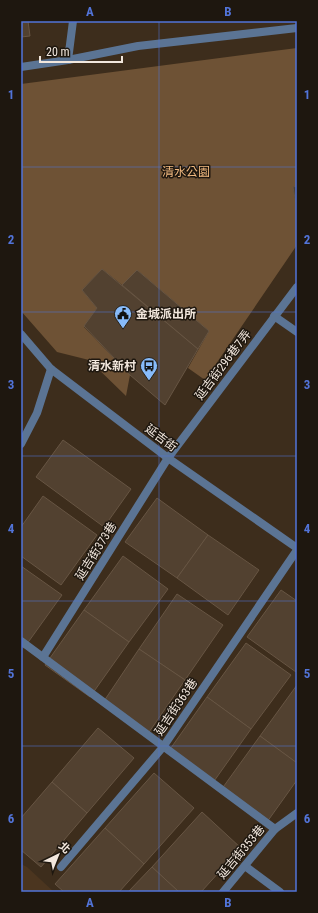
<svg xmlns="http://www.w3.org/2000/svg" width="318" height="913" viewBox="0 0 318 913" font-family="'Roboto Condensed','Noto Sans TC',sans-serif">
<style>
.built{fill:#4b351f}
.green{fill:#6e5235}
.building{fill:#524130;stroke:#675543}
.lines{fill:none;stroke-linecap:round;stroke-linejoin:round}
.service{stroke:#5b7494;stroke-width:8}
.minor{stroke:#5b7494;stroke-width:8}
.tertiary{stroke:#5b7494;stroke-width:8}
.grid{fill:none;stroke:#5274d9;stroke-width:1;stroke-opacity:0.55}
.labels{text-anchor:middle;stroke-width:3;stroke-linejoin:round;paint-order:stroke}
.park-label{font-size:12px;fill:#f2ba80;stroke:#1e170f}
.poi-label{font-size:12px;font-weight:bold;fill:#f2e7dd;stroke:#1e170f;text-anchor:start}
.street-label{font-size:12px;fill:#f2e7dd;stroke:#1e170f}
.neatline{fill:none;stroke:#5274d9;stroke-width:1.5}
.grid-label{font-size:13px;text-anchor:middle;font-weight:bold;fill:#5274d9}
</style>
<rect width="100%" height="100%" fill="#3d2d1c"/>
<polygon class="built" points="21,864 27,867 54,892 21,892"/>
<polygon class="green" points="297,48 297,186 293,187 297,210 297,245 205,380 188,368 209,331 137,270 122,285 102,269 82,290 97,308 84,327 130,375 126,396 89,360 57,352 21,311 21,84"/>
<g class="building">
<polygon points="21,21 28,21 30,36 21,37"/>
<polygon points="297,186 297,210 293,187"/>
<polygon points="102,269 198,349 165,405 130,375 84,326 97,308 82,290"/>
<polygon points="137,270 209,331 198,349 122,285"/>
<polygon points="63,440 131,489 104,527 36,477"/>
<polygon points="43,496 97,535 61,585 21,556 21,527"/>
<polygon points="157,498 208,535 177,578 125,542"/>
<polygon points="208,535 259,570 228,615 177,578"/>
<polygon points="123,556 168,589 129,642 84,610"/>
<polygon points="21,566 62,595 24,648 21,646"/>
<polygon points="281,590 297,601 296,672 247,637"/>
<polygon points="177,594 223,625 185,680 139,649"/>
<polygon points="84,610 129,642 90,697 45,665"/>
<polygon points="246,643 291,675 251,729 207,697"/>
<polygon points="139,649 185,680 147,735 102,704"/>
<polygon points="297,685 297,763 260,736"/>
<polygon points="207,697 251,729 212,784 168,752"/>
<polygon points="98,728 134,758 87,813 52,782"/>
<polygon points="260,736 297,763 297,780 267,822 221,790"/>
<polygon points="154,773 194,808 144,864 105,828"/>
<polygon points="52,782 87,813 41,867 21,850 21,818"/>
<polygon points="202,812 241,848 201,892 179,892 152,867"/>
<polygon points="105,828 144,864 119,892 64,892 55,884"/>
<polygon points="152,867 179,892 128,892"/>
</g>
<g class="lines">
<g class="service">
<polyline points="68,60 73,21"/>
<polyline points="274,316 297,332"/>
<polyline points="21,641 275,829"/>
<polyline points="43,657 168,458 297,287"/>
<polyline points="245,866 280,892"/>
<polyline points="61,867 163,747 297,550"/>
<polyline points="223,892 275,829 297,813"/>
</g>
<g class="minor">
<polyline points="21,334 51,369 168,458 297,548"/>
<polyline points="21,444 37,413 51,369"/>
</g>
<polyline class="tertiary" points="21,67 68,60 138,46 297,28"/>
</g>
<path class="grid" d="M159,21V892M21,167H297M21,312H297M21,456H297M21,601H297M21,746H297"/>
<defs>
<symbol id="civic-pin" viewBox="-11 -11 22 30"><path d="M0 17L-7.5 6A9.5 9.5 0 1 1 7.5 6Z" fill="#87bbfb" stroke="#1e170f"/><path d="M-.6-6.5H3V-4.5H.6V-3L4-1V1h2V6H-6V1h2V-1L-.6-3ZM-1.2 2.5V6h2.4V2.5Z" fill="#111"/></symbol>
<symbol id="bus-pin" viewBox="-11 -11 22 30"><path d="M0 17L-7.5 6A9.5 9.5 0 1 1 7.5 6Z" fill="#87bbfb" stroke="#1e170f"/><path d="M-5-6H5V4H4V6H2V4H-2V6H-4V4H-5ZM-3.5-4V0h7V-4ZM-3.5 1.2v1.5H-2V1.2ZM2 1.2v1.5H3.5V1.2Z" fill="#111"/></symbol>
</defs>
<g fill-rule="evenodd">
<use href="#civic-pin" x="113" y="304" width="20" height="27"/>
<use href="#bus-pin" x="139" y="356" width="20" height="27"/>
</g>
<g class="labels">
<g class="park-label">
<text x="186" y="176">清水公園</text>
</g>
<g class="poi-label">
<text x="136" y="318">金城派出所</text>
<text x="136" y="370" text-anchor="end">清水新村</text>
</g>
<g class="street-label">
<text transform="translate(223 365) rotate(-53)" y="4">延吉街296巷7弄</text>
<text transform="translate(161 438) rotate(37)" y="4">延吉街</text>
<text transform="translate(96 551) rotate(-58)" y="4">延吉街373巷</text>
<text transform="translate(176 707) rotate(-56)" y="4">延吉街363巷</text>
<text transform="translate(241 852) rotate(-50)" y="4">延吉街353巷</text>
</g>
</g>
<rect width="318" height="913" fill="none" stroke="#1e170f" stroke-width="44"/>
<g transform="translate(58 855) rotate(43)" stroke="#1e170f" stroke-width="3" paint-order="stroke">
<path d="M0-3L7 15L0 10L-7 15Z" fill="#f2e7dd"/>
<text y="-6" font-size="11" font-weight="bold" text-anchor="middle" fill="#f2e7dd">北</text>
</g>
<path d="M40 56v6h82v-6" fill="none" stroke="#f2e7dd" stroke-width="2"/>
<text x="46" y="56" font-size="12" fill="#f2e7dd" stroke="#1e170f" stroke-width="3" paint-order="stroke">20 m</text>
<rect x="22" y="22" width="274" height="869" class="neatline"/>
<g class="grid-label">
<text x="90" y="16">A</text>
<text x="228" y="16">B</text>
<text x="11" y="99">1</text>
<text x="307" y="99">1</text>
<text x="11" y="244">2</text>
<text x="307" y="244">2</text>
<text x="11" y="389">3</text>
<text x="307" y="389">3</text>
<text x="11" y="533">4</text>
<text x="307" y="533">4</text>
<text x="11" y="678">5</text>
<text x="307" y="678">5</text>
<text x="11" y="823">6</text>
<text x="307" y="823">6</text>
<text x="90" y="907">A</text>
<text x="228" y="907">B</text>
</g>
</svg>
